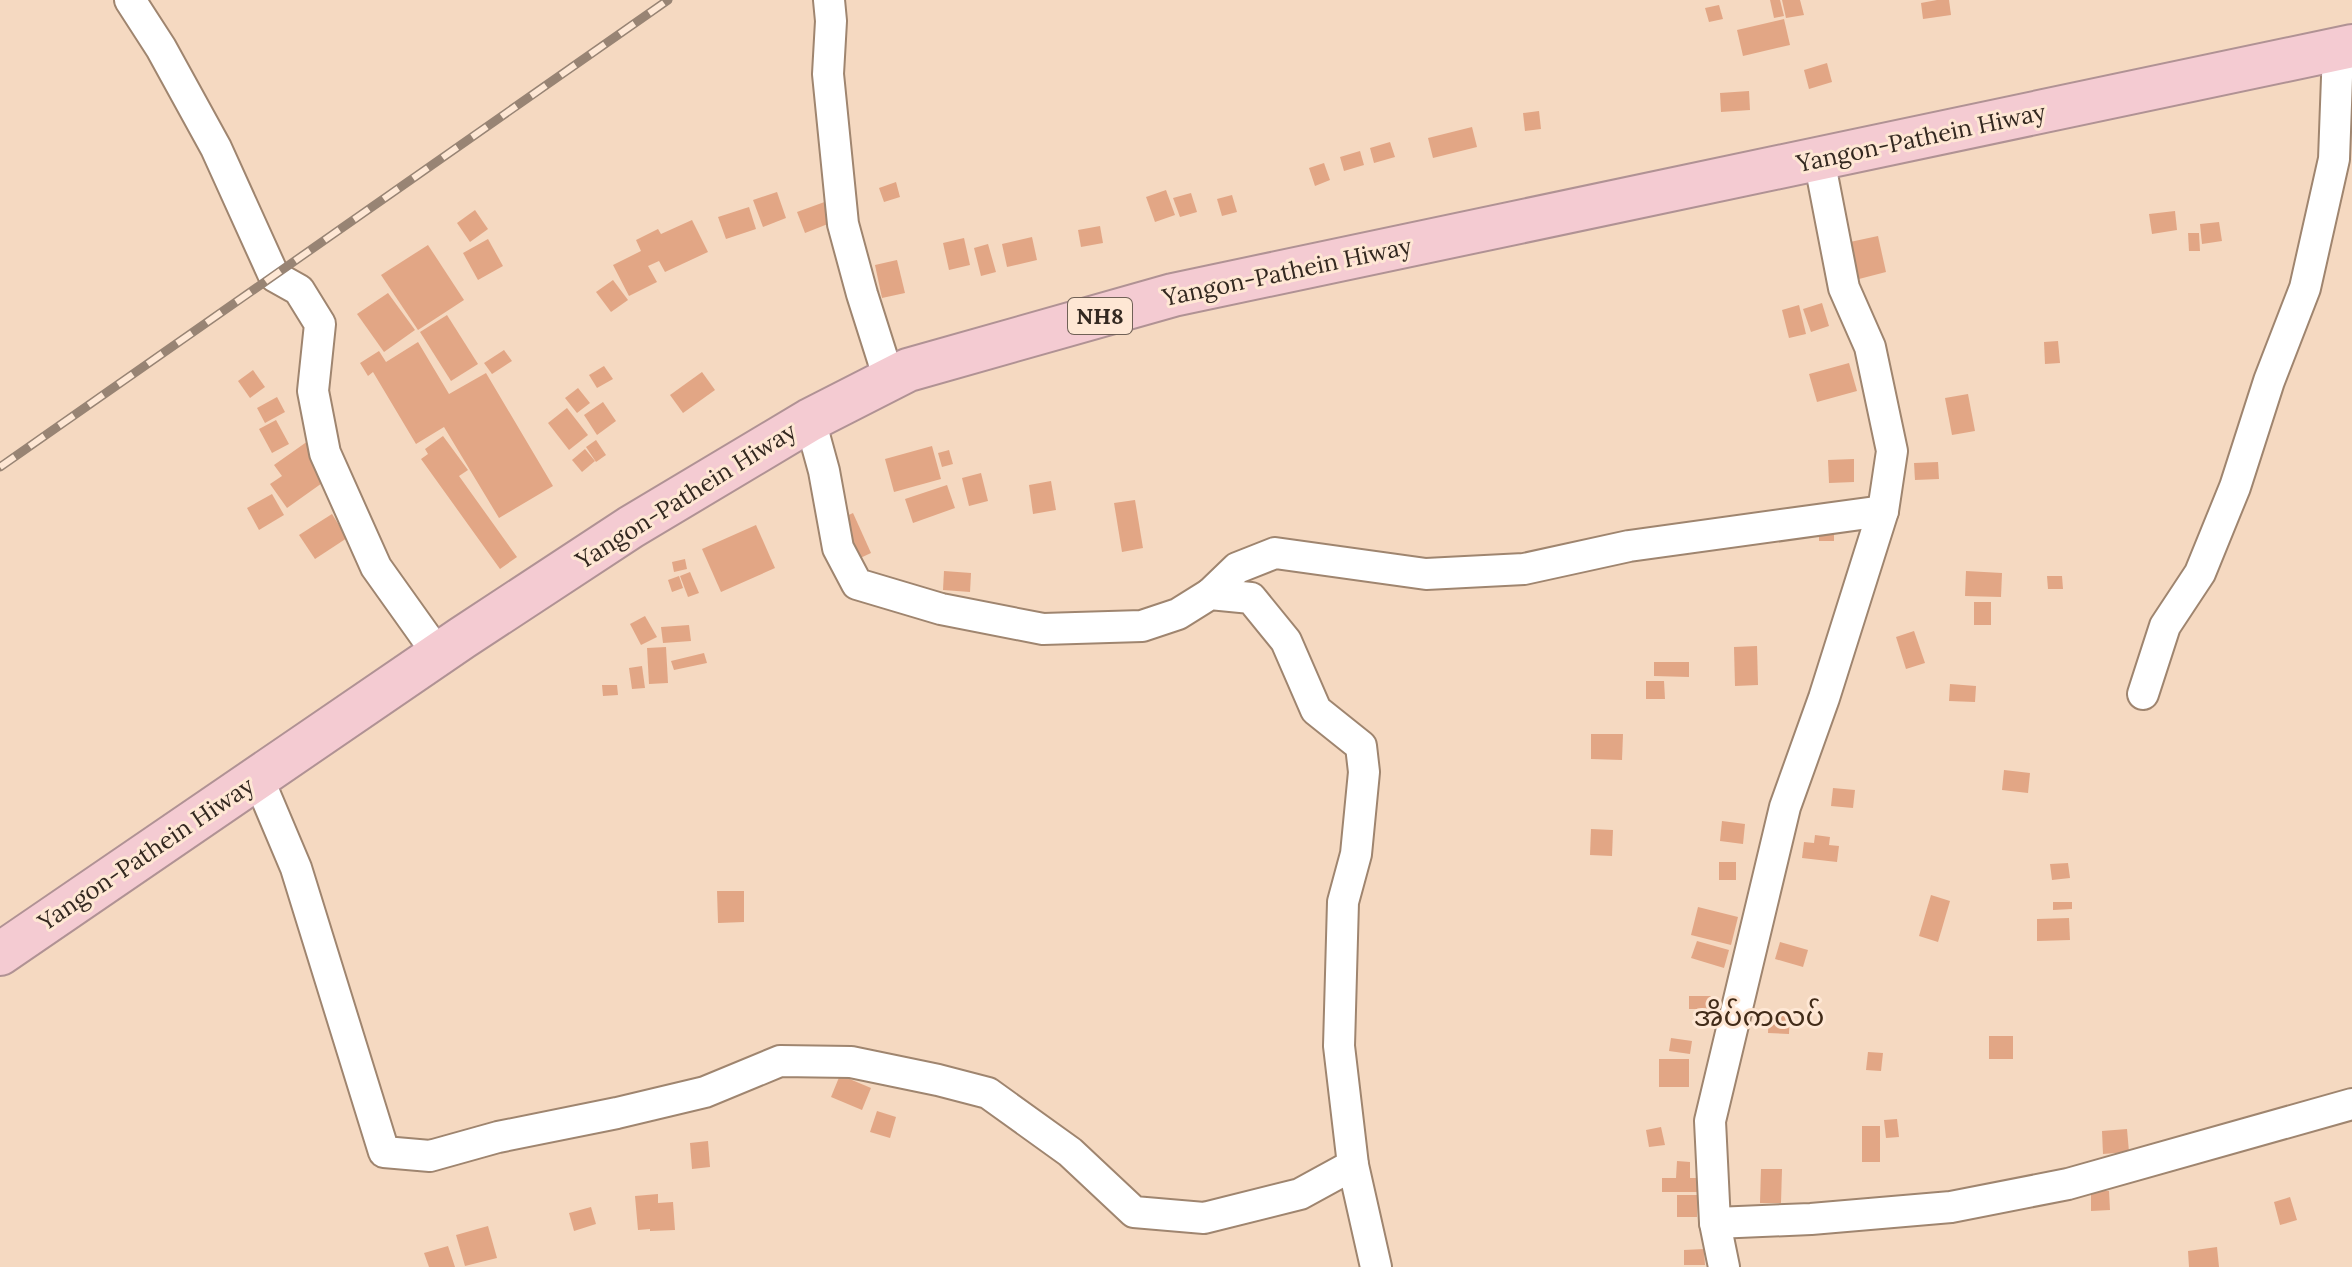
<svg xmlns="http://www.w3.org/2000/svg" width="2352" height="1267" viewBox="0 0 2352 1267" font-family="Lora,'Noto Sans Myanmar',serif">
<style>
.building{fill:#e2a685}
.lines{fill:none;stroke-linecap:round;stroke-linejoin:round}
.minor-casing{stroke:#9f856f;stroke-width:34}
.highway-casing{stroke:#b09294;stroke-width:46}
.minor{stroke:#fff;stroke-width:30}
.highway{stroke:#f4cbd2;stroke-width:42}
.rail-casing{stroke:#988474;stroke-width:9}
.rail{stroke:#fee7d4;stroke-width:6;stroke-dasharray:18;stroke-linecap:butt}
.labels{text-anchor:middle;stroke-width:6;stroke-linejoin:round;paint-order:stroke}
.shield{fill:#fee7d4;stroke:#706156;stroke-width:2}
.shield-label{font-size:22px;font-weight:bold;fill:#332820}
.street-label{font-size:24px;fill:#332820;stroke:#fee7d4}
.quarter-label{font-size:28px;fill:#412b18;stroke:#fee7d4}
</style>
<rect width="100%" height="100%" fill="#f5d9c1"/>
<g class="building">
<polygon points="1770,0 1780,0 1784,16 1774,18"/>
<polygon points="1782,0 1800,0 1804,15 1786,18"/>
<polygon points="1937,0 1949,0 1951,15 1923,19 1921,3"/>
<polygon points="1719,5 1723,19 1709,22 1705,8"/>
<polygon points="1784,19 1790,45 1743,56 1737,30"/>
<polygon points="1827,63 1832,82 1809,89 1804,70"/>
<polygon points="1749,91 1750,110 1721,112 1720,93"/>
<polygon points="1539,111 1541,129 1525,131 1523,113"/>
<polygon points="1472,127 1477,147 1433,158 1428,138"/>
<polygon points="1390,142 1395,157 1374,163 1370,148"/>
<polygon points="1360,151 1364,165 1344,171 1340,157"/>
<polygon points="1324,163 1330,180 1315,186 1309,168"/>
<polygon points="896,182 900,197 884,202 879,188"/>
<polygon points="1166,190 1175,215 1155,222 1146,197"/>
<polygon points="777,192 786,218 763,227 753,200"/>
<polygon points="1191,193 1197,212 1180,217 1173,198"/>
<polygon points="1232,195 1237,212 1222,216 1217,199"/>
<polygon points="830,200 838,220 805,233 797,212"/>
<polygon points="749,207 756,229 726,239 718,217"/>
<polygon points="475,210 488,229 470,242 457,223"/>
<polygon points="2175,211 2177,230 2152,234 2149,214"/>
<polygon points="692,220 708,252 665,272 659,261 648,266 657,282 629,296 613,265 641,251 636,240 658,229 661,234"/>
<polygon points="2219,222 2222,241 2202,244 2200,224"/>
<polygon points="1100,226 1103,243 1081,247 1078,230"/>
<polygon points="2188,233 2199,233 2200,251 2189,251"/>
<polygon points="1878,236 1886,272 1859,279 1850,242"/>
<polygon points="1032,237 1037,260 1007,267 1002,244"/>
<polygon points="964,238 970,265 949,270 943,243"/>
<polygon points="488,239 503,266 478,280 463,253"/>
<polygon points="988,244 996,272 981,276 974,248"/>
<polygon points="428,245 464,300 418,330 381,275"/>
<polygon points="897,260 905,293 882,298 875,265"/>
<polygon points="613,280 628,300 611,312 596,292"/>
<polygon points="388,293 415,330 384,352 357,314"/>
<polygon points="1822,303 1829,326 1811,332 1803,309"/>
<polygon points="1799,305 1806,334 1789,338 1782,310"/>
<polygon points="447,315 478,364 451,381 420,332"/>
<polygon points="2058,341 2060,363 2045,364 2044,342"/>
<polygon points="418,342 449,394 486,373 553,486 499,518 444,427 416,444 373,372 368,376 360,363 379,351 386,362"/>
<polygon points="504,350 512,361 492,374 484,363"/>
<polygon points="1849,363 1857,391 1817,402 1809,374"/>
<polygon points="604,366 613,379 597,388 589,375"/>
<polygon points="253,370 265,387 250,398 238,381"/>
<polygon points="702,372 715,390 683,413 670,395"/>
<polygon points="578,388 590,403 577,413 565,398"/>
<polygon points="1968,394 1975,431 1952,435 1945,398"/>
<polygon points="277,397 285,412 265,423 257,408"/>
<polygon points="603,402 616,421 597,435 584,415"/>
<polygon points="567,408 588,435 569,450 548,423"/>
<polygon points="276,420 289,444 272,453 259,429"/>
<polygon points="443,436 468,470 459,476 517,557 500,569 421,459 428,454 425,449"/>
<polygon points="596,440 606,455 596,462 586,447"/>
<polygon points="308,441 332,476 287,508 270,484 282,476 274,465"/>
<polygon points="932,446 941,479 894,492 885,459"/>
<polygon points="585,449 595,461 582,472 572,460"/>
<polygon points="949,450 953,464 942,467 938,453"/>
<polygon points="1854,459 1854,482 1829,483 1828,460"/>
<polygon points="1938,462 1939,479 1915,480 1914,463"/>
<polygon points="981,473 988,501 969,506 962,478"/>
<polygon points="1051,481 1056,510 1033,514 1029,485"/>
<polygon points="947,485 955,508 913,523 905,499"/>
<polygon points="272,494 284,515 259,530 247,508"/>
<polygon points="1135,500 1143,548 1122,552 1114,503"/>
<polygon points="853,513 871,553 856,560 838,520"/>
<polygon points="332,514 347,538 315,559 299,535"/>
<polygon points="756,525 775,568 721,592 702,549"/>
<rect x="1819" y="525" width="15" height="16"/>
<polygon points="685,559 687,569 674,572 672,562"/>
<polygon points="944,571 971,573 970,592 943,590"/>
<polygon points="1966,571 2002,573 2001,597 1965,596"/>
<polygon points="690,572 699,593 688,597 680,576"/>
<polygon points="679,576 683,588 672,592 668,580"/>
<polygon points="2047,576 2062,576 2063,589 2048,589"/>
<rect x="1974" y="602" width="17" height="23"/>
<polygon points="645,616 657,637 641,645 630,624"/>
<polygon points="689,625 691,641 663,643 661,627"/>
<polygon points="1914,631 1925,663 1906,669 1896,637"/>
<polygon points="1757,646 1758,685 1735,686 1734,647"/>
<polygon points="666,647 668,683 649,684 647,648"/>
<polygon points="704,653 707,663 674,670 671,661"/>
<polygon points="1654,662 1689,662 1689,677 1654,676"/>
<polygon points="642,666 645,688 632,689 629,668"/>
<polygon points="1646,681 1664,681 1665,699 1646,699"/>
<polygon points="1950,684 1976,686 1975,702 1949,701"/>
<polygon points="602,685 617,685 618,695 603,696"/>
<polygon points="1591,734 1623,734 1622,760 1591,759"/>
<polygon points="2004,770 2030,773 2028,793 2002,790"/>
<polygon points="1833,788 1855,790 1853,808 1831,806"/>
<polygon points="1722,821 1745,824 1743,844 1720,841"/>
<polygon points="1591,829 1613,830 1612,856 1590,855"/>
<polygon points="1815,835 1830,837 1829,845 1839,846 1837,862 1802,858 1804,842 1814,843"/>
<rect x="1719" y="862" width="17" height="18"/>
<polygon points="2068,863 2070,878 2052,880 2050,864"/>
<polygon points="717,891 744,891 744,922 718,923"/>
<polygon points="1931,895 1950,901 1938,942 1919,936"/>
<polygon points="2053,902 2072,902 2072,909 2053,910"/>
<polygon points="1698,907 1738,917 1731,945 1691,935"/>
<polygon points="2069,918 2070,940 2037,941 2037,919"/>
<polygon points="1697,941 1729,950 1724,968 1691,958"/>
<polygon points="1780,942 1808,950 1803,967 1775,959"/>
<rect x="1689" y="996" width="22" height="13"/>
<polygon points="1769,1013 1790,1014 1789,1034 1768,1033"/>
<rect x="1989" y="1036" width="24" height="23"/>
<polygon points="1671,1038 1692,1041 1690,1054 1669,1051"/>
<polygon points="1868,1052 1883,1053 1881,1071 1866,1070"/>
<rect x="1659" y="1059" width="30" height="28"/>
<polygon points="840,1075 871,1088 862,1110 831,1097"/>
<polygon points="877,1111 896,1117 890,1138 870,1132"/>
<polygon points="1897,1119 1899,1137 1886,1138 1884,1120"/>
<rect x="1862" y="1126" width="18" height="36"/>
<polygon points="1661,1127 1665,1145 1649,1147 1646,1130"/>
<polygon points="2127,1129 2129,1152 2103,1154 2102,1131"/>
<polygon points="708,1141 710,1167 692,1169 690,1143"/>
<polygon points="1677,1161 1690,1162 1690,1178 1699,1178 1699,1192 1662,1192 1662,1178 1676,1178"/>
<polygon points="1761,1169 1782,1169 1781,1203 1760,1203"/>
<polygon points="2091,1191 2109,1191 2110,1210 2091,1211"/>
<polygon points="658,1194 658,1203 673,1202 675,1230 650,1231 650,1229 638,1230 635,1196"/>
<polygon points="1677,1195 1698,1195 1697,1217 1677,1217"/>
<polygon points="2290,1197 2297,1220 2280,1225 2274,1202"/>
<polygon points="591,1207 596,1224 574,1231 569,1213"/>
<polygon points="488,1226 497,1258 465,1266 456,1235"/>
<polygon points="448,1246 455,1267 429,1267 424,1253"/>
<polygon points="2217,1247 2219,1267 2189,1267 2188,1251"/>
<polygon points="1704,1249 1705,1265 1684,1265 1684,1250"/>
</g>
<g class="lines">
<defs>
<g id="minor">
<polyline points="130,0 161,48 216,148 274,276 299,290 320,324 313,391 325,453 376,567 438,654"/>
<polyline points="829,0 831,21 828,74 843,224 862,294 889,379"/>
<polyline points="810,420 824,471 838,548 857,584 941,609 1043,629 1142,626 1178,614 1210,594 1251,598 1286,641 1316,710 1361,746 1364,772 1356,854 1343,902 1339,1046 1353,1165 1376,1267"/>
<polyline points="1210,594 1237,568 1275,553 1426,574 1524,569 1629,546 1883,511"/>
<polyline points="2143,694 2165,626 2200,573 2235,487 2269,381 2305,288 2334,159 2338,50"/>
<polyline points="258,778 296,868 384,1152 430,1156 498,1137 617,1113 705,1092 780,1061 851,1062 938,1080 988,1093 1070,1152 1134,1212 1204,1218 1300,1194 1353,1165"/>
<polyline points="1715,1223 1811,1219 1951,1207 2068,1184 2352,1104"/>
<polyline points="1724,1267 1715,1223 1710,1121 1785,807 1824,698 1883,511 1892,451 1870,347 1844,288 1819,159"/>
</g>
<polyline id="highway" points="0,954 462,638 631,527 810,420 908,370 1173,295 2352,46"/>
</defs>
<use href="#minor" class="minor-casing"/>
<use href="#highway" class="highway-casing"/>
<use href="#minor" class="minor"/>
<use href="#highway" class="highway"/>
<defs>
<polyline id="rail" points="0,467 668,0"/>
</defs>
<use href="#rail" class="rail-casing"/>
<use href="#rail" class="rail"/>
</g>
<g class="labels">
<rect class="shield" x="1068" y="298" width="64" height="36" rx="6"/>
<g class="shield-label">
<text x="1100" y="324">NH8</text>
</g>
<g class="street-label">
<text transform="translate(1921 138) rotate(-12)" y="8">Yangon-Pathein Hiway</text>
<text transform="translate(1287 272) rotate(-12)" y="8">Yangon-Pathein Hiway</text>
<text transform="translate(686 496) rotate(-32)" y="8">Yangon-Pathein Hiway</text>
<text transform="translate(146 854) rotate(-34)" y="8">Yangon-Pathein Hiway</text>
</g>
<g class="quarter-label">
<text x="1759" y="1026">အိပ်ကလပ်</text>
</g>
</g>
</svg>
